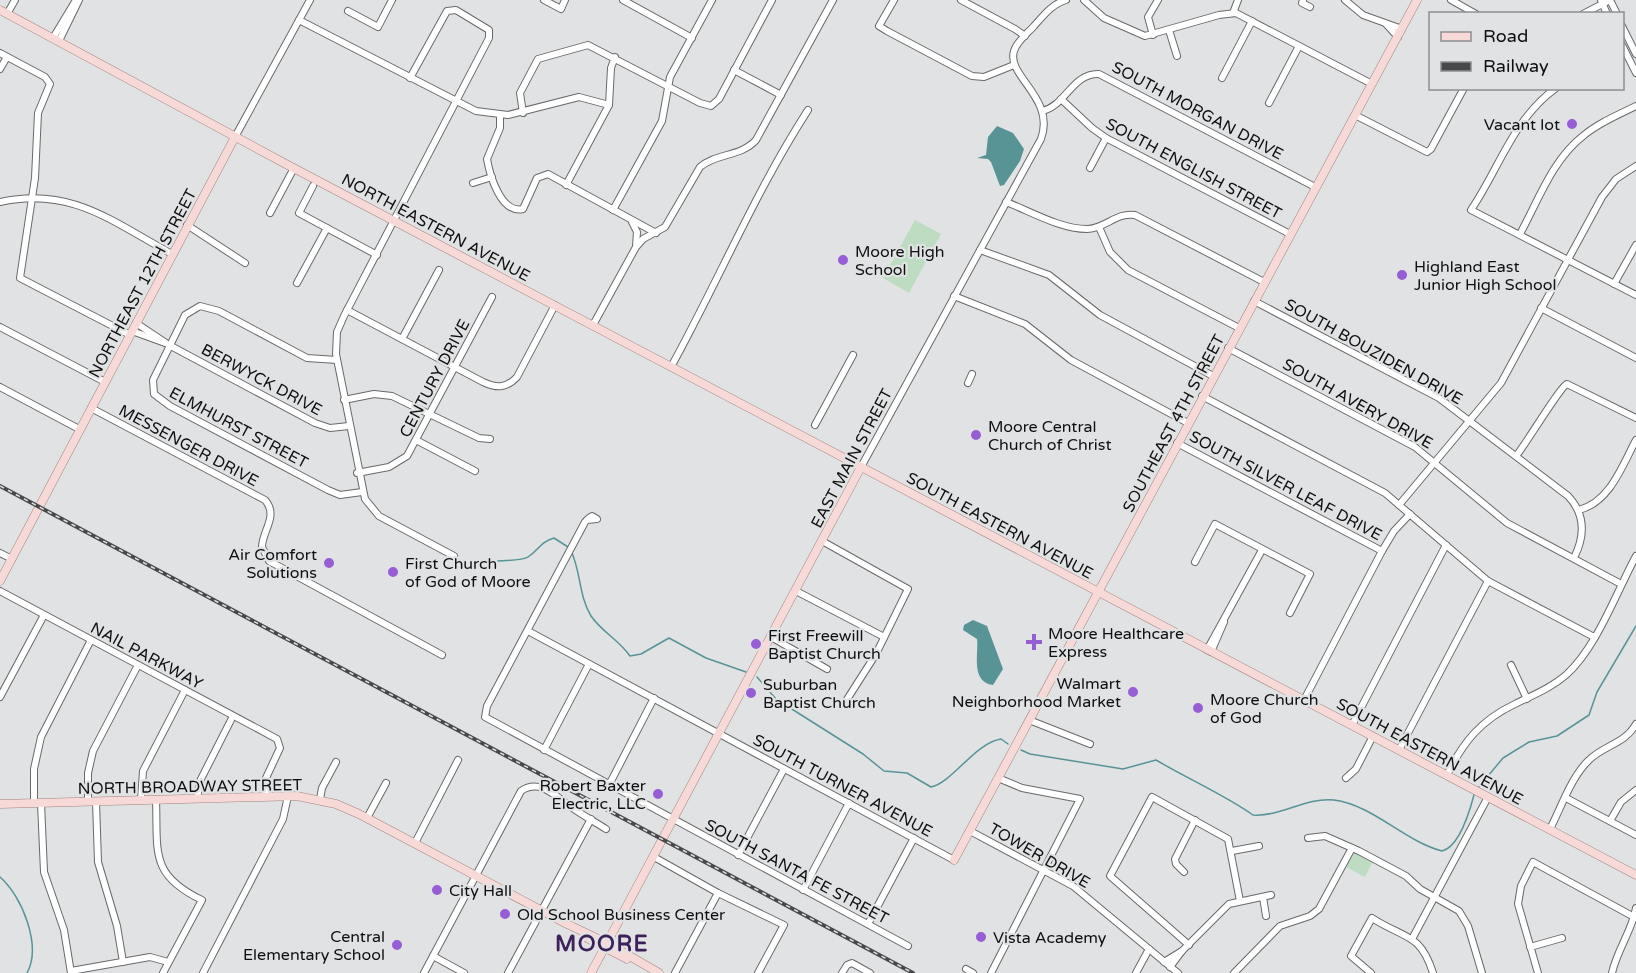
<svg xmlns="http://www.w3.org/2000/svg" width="1636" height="973" viewBox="0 0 1636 973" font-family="'Varela Round',sans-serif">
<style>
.green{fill:#bedcc2}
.water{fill:#589396}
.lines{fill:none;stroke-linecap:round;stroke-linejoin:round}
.stream{stroke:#589396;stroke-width:1.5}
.minor-casing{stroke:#68696a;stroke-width:8}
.major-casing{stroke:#a2837f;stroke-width:9}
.minor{stroke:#fff;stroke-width:6}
.major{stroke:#f7dad7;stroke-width:8}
.rail-casing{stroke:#474849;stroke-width:4}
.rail{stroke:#e1e2e4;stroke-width:1.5;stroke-dasharray:4.5;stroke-linecap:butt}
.poi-dot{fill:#975dd5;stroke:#e1e2e4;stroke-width:2}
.labels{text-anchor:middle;stroke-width:4.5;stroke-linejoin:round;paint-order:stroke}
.street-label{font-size:16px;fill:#0e0f0f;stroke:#e1e2e4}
.poi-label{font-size:16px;fill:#0e0f0f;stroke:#e1e2e4;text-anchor:start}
.district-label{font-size:22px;font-weight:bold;letter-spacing:1.5px;fill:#3d215a;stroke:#e1e2e4}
</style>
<rect width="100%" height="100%" fill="#e1e2e4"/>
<g class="green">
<polygon points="915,220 941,234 909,293 883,278"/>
<polygon points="1354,853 1373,861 1365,877 1346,867"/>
</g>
<g class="water">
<polygon points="997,126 1013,133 1024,149 1020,161 1004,185 1000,186 991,162 988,159 977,158 986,155 988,137"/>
<path d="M973,620L987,626L1003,669L993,685C970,682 979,653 977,639L963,630L964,625Z"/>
</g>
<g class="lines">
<g class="stream">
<path d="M572,553C581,574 579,596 591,616C602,632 619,640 630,656L641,654L669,638L706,658L746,672"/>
<path d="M476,560C483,562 522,561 528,557C539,550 540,542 554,538L568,547"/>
<path d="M757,677L776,699L863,754L884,771L907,773L931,787C953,782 975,743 1001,739L1008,744"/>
<path d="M1021,750L1030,754L1123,769L1156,760C1188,779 1223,794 1253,815C1281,817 1305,797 1334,800C1373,805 1404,841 1442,851C1459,847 1470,810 1474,795"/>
<polyline points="1478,788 1503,758 1529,742 1557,736 1589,715 1597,692 1636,626"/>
<path d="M0,877C22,896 42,946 27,973"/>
</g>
<defs>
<g id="minor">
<polyline points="544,0 561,9 565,0"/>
<polyline points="623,0 692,38"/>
<polyline points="894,0 879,26 887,31 972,76 984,77 1014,65"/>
<polyline points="961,0 1015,29 1025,36"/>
<polyline points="1084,0 1104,18 1145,36 1219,15 1236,13 1372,84"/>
<polyline points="1303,0 1302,3 1310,7"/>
<polyline points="1345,0 1363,15 1402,29"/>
<polyline points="1451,0 1476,14"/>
<polyline points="1601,0 1607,14"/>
<polyline points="1610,0 1617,14"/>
<polyline points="348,11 378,27 392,0"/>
<polyline points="1233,13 1238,0"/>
<polyline points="7,14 15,0"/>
<polyline points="1583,14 1610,0"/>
<polyline points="299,20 476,111 508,115 579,97 609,105"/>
<polyline points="1386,24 1398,37"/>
<polyline points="1622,26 1636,54"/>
<polyline points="1169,30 1177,56"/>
<polyline points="1153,35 1148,17 1158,0"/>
<polyline points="53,38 76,0"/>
<polyline points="59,41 79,0"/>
<polyline points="1622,45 1636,73"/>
<polyline points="0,53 45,77 50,84 38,113 35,178 20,278 130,335"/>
<polyline points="0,69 7,57"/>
<polyline points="734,70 781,95"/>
<polyline points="410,78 447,11 456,10 489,30 489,38 344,316 337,332 336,354 365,499 379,516 454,556"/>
<polyline points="1222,78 1252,21"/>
<path d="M1556,88C1513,119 1499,169 1471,210L1636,295"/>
<polyline points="1061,99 1092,128 1106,138 1290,234"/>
<polyline points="1269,103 1299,46"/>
<path d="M1042,111C1066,106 1072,73 1099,74L1315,187"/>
<polyline points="523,113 520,93 538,59 588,45 700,103 711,106 719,99 772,0"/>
<path d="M500,115V128L487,159C490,176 501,214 523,209L537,178L548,174L656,233"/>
<polyline points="1355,115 1427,152 1431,149 1464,88"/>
<polyline points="235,137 310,0"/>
<polyline points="1090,168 1106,138"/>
<polyline points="473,183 492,177"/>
<polyline points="566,185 609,105 611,68 615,57"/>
<polyline points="313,186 299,213 377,255"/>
<path d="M0,202C72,186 114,223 172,254"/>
<path d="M1006,202C1030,211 1060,229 1087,229C1105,229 1116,212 1135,215L1264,282"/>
<polyline points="613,210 662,121 670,77 712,0"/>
<polyline points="270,213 294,168"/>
<polyline points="632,222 637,232 636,246"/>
<polyline points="187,225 245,263"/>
<polyline points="1099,227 1110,252 1128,270 1239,328"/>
<path d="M1520,234C1538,201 1553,159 1583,136C1598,123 1618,115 1636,106"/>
<polyline points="980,250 1049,275 1100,315 1213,376"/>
<polyline points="297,283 327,228"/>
<polyline points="1614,284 1636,245"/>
<polyline points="954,296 1025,324 1071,360 1188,423"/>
<path d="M1254,301L1439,398L1568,496C1586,515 1585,536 1574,558"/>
<polyline points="1541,308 1636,358"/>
<path d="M347,310L483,382C496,388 506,389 517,377L555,305"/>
<polyline points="136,323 169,345 315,423 330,428 349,426"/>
<path d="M593,325L636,247L643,239L665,227L700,167C716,153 741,157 756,140L833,0"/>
<polyline points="0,327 105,382"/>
<polyline points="132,331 165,343"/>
<polyline points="402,339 439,270"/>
<polyline points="1228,348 1415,447 1507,523 1621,584"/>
<polyline points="337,360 307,358 219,311 200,306 185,315 153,380 154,394 170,406 328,490 340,495 362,492"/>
<path d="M671,367C718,282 755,192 808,110"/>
<polyline points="968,383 972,374"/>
<polyline points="0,387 79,429"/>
<polyline points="1202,396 1385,493 1488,581 1594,637"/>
<polyline points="344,400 374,394 392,396 479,438 490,439"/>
<path d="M91,408L265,500C279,516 262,531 262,547L269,561L442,655"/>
<polyline points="815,425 853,355"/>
<polyline points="416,440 475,471"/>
<polyline points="1177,443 1382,551"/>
<path d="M1516,456C1526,444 1560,387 1567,384L1636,418"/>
<path d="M861,467L1041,139C1056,98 1006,76 1014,51C1017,41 1028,33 1034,26C1044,15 1052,4 1066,0"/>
<polyline points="357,473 389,467 407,456 492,297"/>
<polyline points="1399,505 1501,383 1602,197 1616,179 1636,166"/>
<path d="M1579,510C1610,502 1622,466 1636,440"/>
<path d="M587,520L597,519L592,516C589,517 587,520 585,522L487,706L485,717L908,946"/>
<polyline points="822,541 908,589 876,654 846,701"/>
<polyline points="0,553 12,559"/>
<polyline points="1195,562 1215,524 1310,574 1290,613"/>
<polyline points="0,591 277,739 280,748 266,778 266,797"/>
<polyline points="796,591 884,637"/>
<polyline points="528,631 954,860"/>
<polyline points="771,637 827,669"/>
<polyline points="1207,650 1262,550"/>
<polyline points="1211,652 1224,622"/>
<polyline points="1511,665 1527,699"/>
<polyline points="0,697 44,615"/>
<polyline points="1304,700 1382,551 1394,531 1410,514"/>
<polyline points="1029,720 1090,744"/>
<polyline points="1352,725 1446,545"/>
<polyline points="544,750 589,664"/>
<polyline points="1399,750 1488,581"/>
<path d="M1447,775C1463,742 1481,720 1515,704C1533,695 1551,688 1566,675C1597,647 1616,593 1636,556"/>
<polyline points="1346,778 1356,769 1373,736"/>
<polyline points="609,785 654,698"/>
<polyline points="1566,798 1636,835"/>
<polyline points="197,799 200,781 233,716"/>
<polyline points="320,799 322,788 336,762"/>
<polyline points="141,800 143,771 185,690"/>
<path d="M156,800C158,851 149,875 202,900L163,973"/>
<polyline points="88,802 88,773 93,751 138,665"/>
<polyline points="96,802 98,862 117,926 123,962"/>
<polyline points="34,803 34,769 41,737 91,640"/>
<polyline points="41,803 44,872 64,930 71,973"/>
<polyline points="367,818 386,783"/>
<polyline points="1610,821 1621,802 1636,790"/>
<path d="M1550,829C1561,808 1571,777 1589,760C1604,745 1625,744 1636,724"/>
<polyline points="970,831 1073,886 1178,973"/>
<polyline points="1308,838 1325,836 1359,851 1406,876 1420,889 1459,911 1468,926 1482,973"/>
<polyline points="415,843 458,760"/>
<polyline points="1232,851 1259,846"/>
<polyline points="738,855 784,769"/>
<polyline points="654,857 718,893 784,925 758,973"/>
<polyline points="1184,872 1176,864 1175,859 1195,820"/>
<polyline points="803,890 849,803"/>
<polyline points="1263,897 1266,916"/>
<polyline points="868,924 914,838"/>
<polyline points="1412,939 1488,797"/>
<polyline points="1189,945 1110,876 1152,797 1228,839 1240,901"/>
<polyline points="1530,947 1562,938"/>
<polyline points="433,956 464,973"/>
<polyline points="1164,962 1182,951"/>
<polyline points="1170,967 1182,951 1229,904 1271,895"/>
<polyline points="966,969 973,973"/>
<polyline points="71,971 150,957 168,962"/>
<polyline points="203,973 283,819 288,796"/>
<path d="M424,973L521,791C541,777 558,799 574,809C584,816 595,822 606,829"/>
<polyline points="508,973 591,819"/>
<polyline points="675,973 718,893"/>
<polyline points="842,973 847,965 852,963 870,973"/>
<polyline points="991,973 1080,799 1022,788 998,778"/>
<polyline points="1136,973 1149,949"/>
<polyline points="1234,973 1280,926 1310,916 1319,909 1352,848"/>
<path d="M1371,973L1351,956L1372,918C1404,939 1420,932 1433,973"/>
<polyline points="1538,973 1518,904 1521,886 1533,862 1636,918"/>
<path d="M1612,973C1617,950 1632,931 1636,908"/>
</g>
<g id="major">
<polyline points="0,10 284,163 1636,875"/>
<polyline points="0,581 235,137"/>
<polyline points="0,804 297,796 336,804 359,814 567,924 607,943 659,973"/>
<polyline points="954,860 1417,0"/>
<polyline points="587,938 627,959"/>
<polyline points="591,973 861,467"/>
</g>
</defs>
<use href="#minor" class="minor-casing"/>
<use href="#major" class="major-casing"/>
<use href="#minor" class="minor"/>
<use href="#major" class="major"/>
<defs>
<polyline id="rail" points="0,486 913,973"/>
</defs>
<use href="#rail" class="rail-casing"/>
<use href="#rail" class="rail"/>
</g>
<g class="poi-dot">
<circle cx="1572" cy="124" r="6"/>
<circle cx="843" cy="260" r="6"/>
<circle cx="1402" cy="275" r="6"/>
<circle cx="976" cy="435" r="6"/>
<circle cx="329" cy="563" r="6"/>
<circle cx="393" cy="572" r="6"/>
<path d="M1031 633h6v6h6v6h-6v6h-6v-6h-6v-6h6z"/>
<circle cx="756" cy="644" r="6"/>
<circle cx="1133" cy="692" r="6"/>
<circle cx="751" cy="693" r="6"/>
<circle cx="1198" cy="708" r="6"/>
<circle cx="658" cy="794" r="6"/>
<circle cx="437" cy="890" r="6"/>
<circle cx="505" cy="914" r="6"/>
<circle cx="981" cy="937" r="6"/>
<circle cx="397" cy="945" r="6"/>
</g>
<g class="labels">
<g class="street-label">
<text transform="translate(1198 110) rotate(28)" y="6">SOUTH MORGAN DRIVE</text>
<text transform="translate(1194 168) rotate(28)" y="6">SOUTH ENGLISH STREET</text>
<text transform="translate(436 227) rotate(28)" y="6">NORTH EASTERN AVENUE</text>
<text transform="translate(142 283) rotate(-62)" y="6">NORTHEAST 12TH STREET</text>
<text transform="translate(1374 351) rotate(29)" y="6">SOUTH BOUZIDEN DRIVE</text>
<text transform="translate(434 378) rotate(-62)" y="6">CENTURY DRIVE</text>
<text transform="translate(262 379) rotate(28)" y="6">BERWYCK DRIVE</text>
<text transform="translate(1358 403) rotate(29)" y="6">SOUTH AVERY DRIVE</text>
<text transform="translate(1173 423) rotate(-62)" y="6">SOUTHEAST 4TH STREET</text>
<text transform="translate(239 427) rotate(28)" y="6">ELMHURST STREET</text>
<text transform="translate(189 445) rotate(28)" y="6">MESSENGER DRIVE</text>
<text transform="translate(851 458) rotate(-62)" y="6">EAST MAIN STREET</text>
<text transform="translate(1286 485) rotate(28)" y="6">SOUTH SILVER LEAF DRIVE</text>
<text transform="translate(1000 525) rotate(28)" y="6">SOUTH EASTERN AVENUE</text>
<text transform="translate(147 655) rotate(28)" y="6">NAIL PARKWAY</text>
<text transform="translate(1430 751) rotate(28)" y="6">SOUTH EASTERN AVENUE</text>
<text transform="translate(843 785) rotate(28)" y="6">SOUTH TURNER AVENUE</text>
<text transform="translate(190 786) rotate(-1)" y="6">NORTH BROADWAY STREET</text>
<text transform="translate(1040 855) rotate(30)" y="6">TOWER DRIVE</text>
<text transform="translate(797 871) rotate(28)" y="6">SOUTH SANTA FE STREET</text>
</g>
<g class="poi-label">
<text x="1560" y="130" text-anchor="end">Vacant lot</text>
<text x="855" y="257">Moore High<tspan x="855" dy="18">School</tspan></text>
<text x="1414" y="272">Highland East<tspan x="1414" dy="18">Junior High School</tspan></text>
<text x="988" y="432">Moore Central<tspan x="988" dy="18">Church of Christ</tspan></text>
<text x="317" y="560" text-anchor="end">Air Comfort<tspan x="317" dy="18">Solutions</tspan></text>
<text x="405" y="569">First Church<tspan x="405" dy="18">of God of Moore</tspan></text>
<text x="1048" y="639">Moore Healthcare<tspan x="1048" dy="18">Express</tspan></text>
<text x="768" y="641">First Freewill<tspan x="768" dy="18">Baptist Church</tspan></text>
<text x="1121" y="689" text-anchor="end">Walmart<tspan x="1121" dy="18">Neighborhood Market</tspan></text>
<text x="763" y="690">Suburban<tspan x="763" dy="18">Baptist Church</tspan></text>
<text x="1210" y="705">Moore Church<tspan x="1210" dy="18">of God</tspan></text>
<text x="646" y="791" text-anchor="end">Robert Baxter<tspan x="646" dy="18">Electric, LLC</tspan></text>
<text x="449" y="896">City Hall</text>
<text x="517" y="920">Old School Business Center</text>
<text x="385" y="942" text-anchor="end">Central<tspan x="385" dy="18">Elementary School</tspan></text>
<text x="993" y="943">Vista Academy</text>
</g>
<g class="district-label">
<text x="602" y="951">MOORE</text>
</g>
</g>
<rect x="1429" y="12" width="195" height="78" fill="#e1e2e4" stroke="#8d8e8f" stroke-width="1.5"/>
<rect x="1441" y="32" width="30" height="9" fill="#f7dad7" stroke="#8d8e8f" stroke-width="1.5"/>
<text x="1483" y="42" font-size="18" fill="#0e0f0f">Road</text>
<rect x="1441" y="62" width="30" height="9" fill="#474849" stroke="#8d8e8f" stroke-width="1.5"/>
<text x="1483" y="72" font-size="18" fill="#0e0f0f">Railway</text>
</svg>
